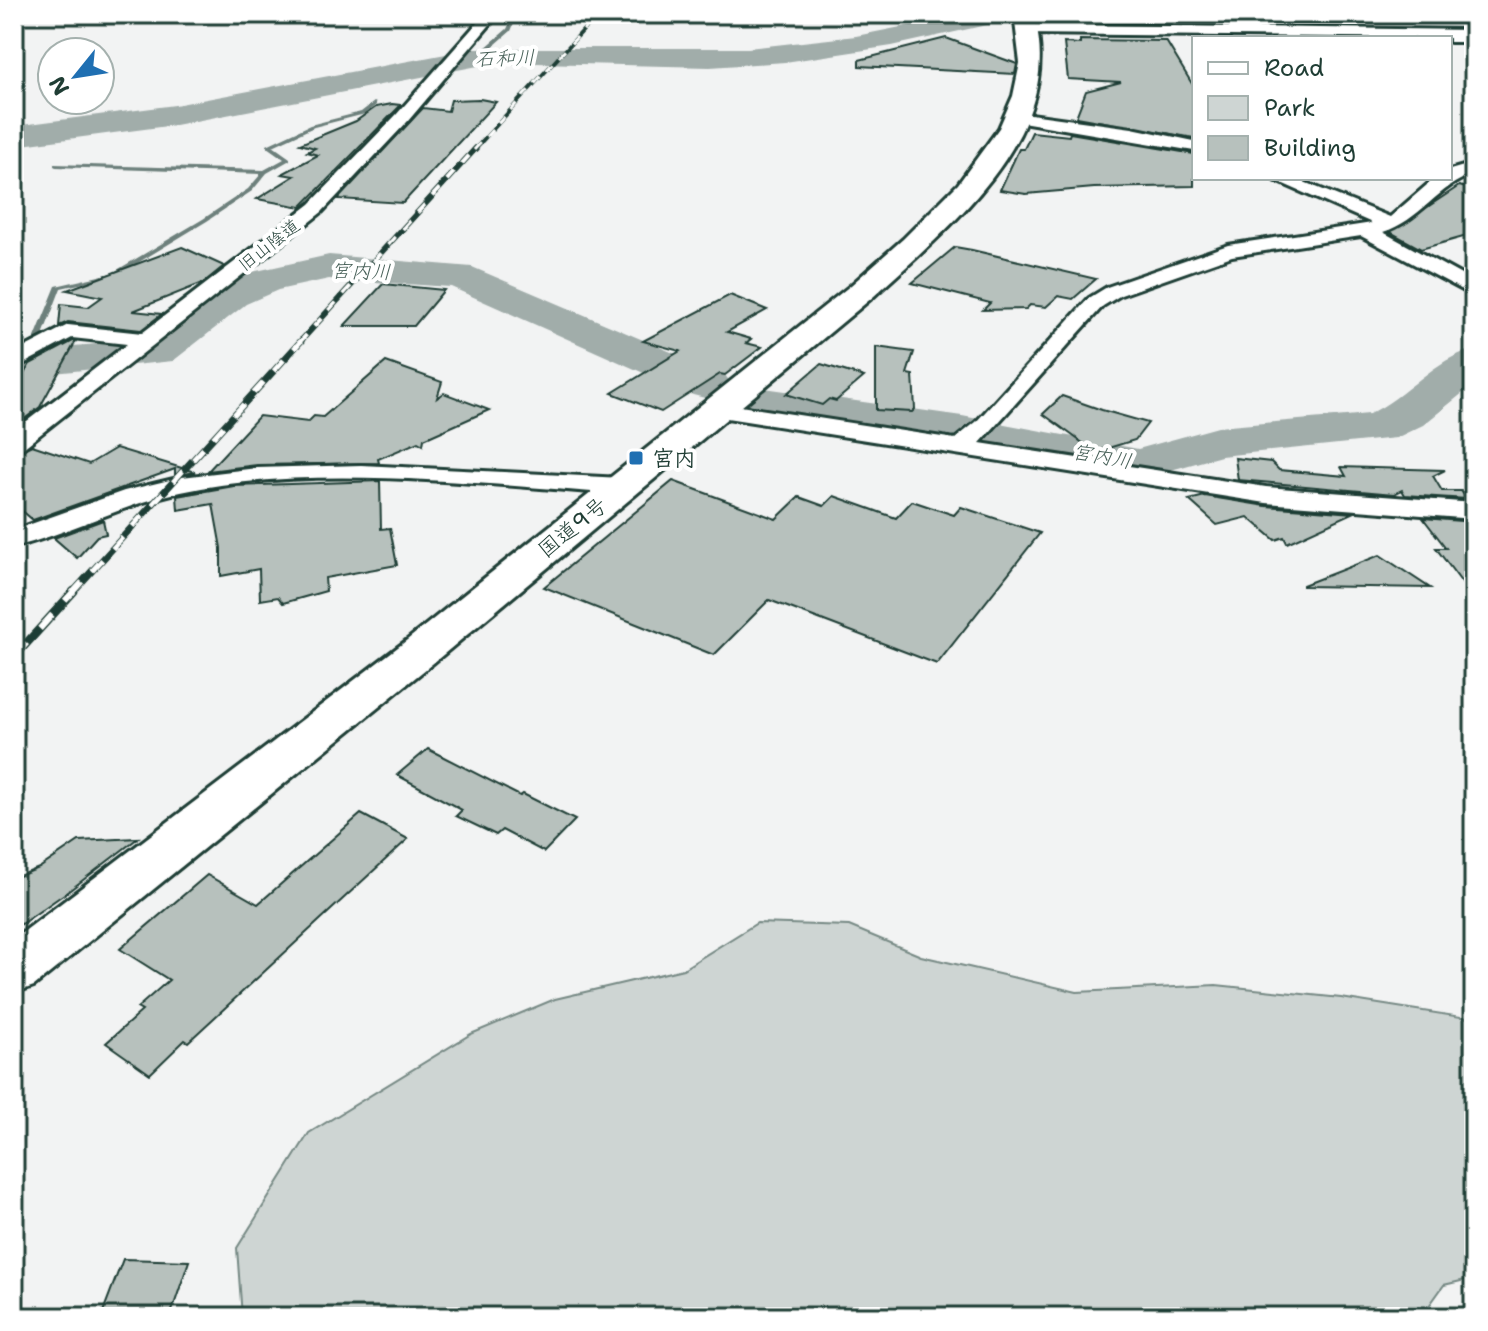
<svg xmlns="http://www.w3.org/2000/svg" width="1488" height="1331" viewBox="0 0 1488 1331" font-family="'Shantell Sans','Klee One',sans-serif">
<style>
.green{fill:#ced5d3;stroke:#768984;stroke-width:2}
.lines{fill:none;stroke-linecap:round;stroke-linejoin:round}
.stream{fill:#6d807b;fill-rule:evenodd}
.river{fill:#a1adaa;fill-rule:evenodd}
.building{fill:#b7c1bd;stroke:#1f3d34;stroke-width:2}
.street-casing{stroke:#1f3d34;stroke-width:6}
.secondary-casing{stroke:#1f3d34;stroke-width:6}
.highway-casing{stroke:#1f3d34;stroke-width:6}
.street{fill:#fff;fill-rule:evenodd}
.secondary{fill:#fff;fill-rule:evenodd}
.highway{fill:#fff;fill-rule:evenodd}
.rail-far3-casing{stroke:#1f3d34;stroke-width:4}
.rail-far2-casing{stroke:#1f3d34;stroke-width:6}
.rail-far1-casing{stroke:#1f3d34;stroke-width:7}
.rail-casing{stroke:#1f3d34;stroke-width:9}
.rail-far3{stroke:#fff;stroke-width:3;stroke-dasharray:9;stroke-linecap:butt}
.rail-far2{stroke:#fff;stroke-width:4;stroke-dasharray:11;stroke-linecap:butt}
.rail-far1{stroke:#fff;stroke-width:5;stroke-dasharray:15;stroke-linecap:butt}
.rail{stroke:#fff;stroke-width:6;stroke-dasharray:19;stroke-linecap:butt}
.poi-dot{fill:#1f6fb2;stroke:#fff;stroke-width:3}
.labels{text-anchor:middle;stroke-width:8;stroke-linejoin:round;paint-order:stroke}
.far-street-label{font-size:18px;fill:#1f3d34;stroke:#fff}
.far-water-label{font-size:20px;font-style:italic;fill:#465f57;stroke:#fff}
.poi-label{font-size:22px;font-weight:bold;fill:#1f3d34;stroke:#fff;text-anchor:start}
.street-label{font-size:22px;fill:#1f3d34;stroke:#fff}
</style>
<rect width="100%" height="100%" fill="#f2f3f3"/>
<filter id="ink" filterUnits="userSpaceOnUse"><feTurbulence type="fractalNoise" baseFrequency=".0125" numOctaves="2"/><feDisplacementMap in="SourceGraphic" scale="16" xChannelSelector="R" yChannelSelector="G"/><feConvolveMatrix kernelMatrix="1 2 1 2 8 2 1 2 1" color-interpolation-filters="sRGB"/></filter>
<g filter="url(#ink)">
<polygon class="green" points="757,923 849,926 921,956 1077,992 1216,985 1341,998 1474,1019 1474,1278 1444,1285 1421,1317 242,1317 237,1248 309,1133 471,1034 555,999 683,969"/>
<g class="lines">
<g class="stream">
<polygon points="514,14 518,14 511,31 480,58 476,58 476,56 507,29"/>
<polygon points="374,102 376,103 376,105 365,114 314,127 273,146 290,158 290,160 267,173 252,191 207,221 116,276 61,288 40,343 14,355 14,350 34,340 56,286 112,273 203,219 248,189 261,174 56,167 54,166 54,164 264,170 284,159 267,147 267,145 310,125 361,112"/>
</g>
<g class="river">
<polygon points="966,14 1013,14 1009,20 892,46 785,62 710,67 536,63 478,66 175,125 14,146 14,126 175,105 478,48 748,48 856,36"/>
<polygon points="329,255 472,267 725,375 732,385 725,395 709,399 693,395 451,287 329,279 278,290 246,304 173,361 14,377 14,351 145,340 216,286 252,272"/>
<path d="M1474,349V384L1423,425L1396,438L1221,456L1139,479L962,444L757,415L741,411L734,401L741,391L757,387L962,416L1138,449L1218,427L1369,414C1406,397 1435,358 1474,349Z"/>
</g>
</g>
<g class="building">
<polygon points="946,38 1017,64 1015,74 859,66 859,60"/>
<polygon points="1080,40 1166,41 1194,87 1194,138 1076,117 1086,91 1121,82 1068,79 1064,43 1080,44"/>
<polygon points="480,99 496,102 403,203 338,199 423,108 448,111 451,100"/>
<polygon points="392,104 401,105 301,207 257,199 294,176 282,174 318,155 307,152 315,148 300,144 356,121 376,107"/>
<polygon points="1032,132 1069,136 1070,133 1194,154 1194,186 1094,188 1026,194 1000,190 1019,149 1024,149"/>
<polygon points="1459,186 1474,190 1474,234 1421,249 1390,232"/>
<polygon points="182,247 224,266 203,283 133,311 162,314 141,330 68,322 59,326 61,304 88,307 102,297 67,290"/>
<polygon points="955,247 972,250 1096,279 1073,299 1058,296 1046,307 1030,305 1026,309 983,310 990,303 912,283"/>
<polygon points="383,284 444,290 414,326 344,326"/>
<polygon points="730,295 767,310 727,332 751,339 746,343 762,347 725,375 720,374 661,412 612,393 680,351 643,341"/>
<polygon points="73,341 76,341 40,407 14,427 14,390 30,364"/>
<polygon points="876,347 914,352 907,374 913,375 915,409 912,412 876,410"/>
<polygon points="386,362 442,382 437,398 444,393 489,410 424,439 423,445 418,442 378,459 379,463 257,465 208,471 259,416 308,422 314,416 323,417"/>
<polygon points="821,364 864,377 836,401 829,399 822,405 786,394"/>
<polygon points="1062,396 1102,410 1148,423 1135,440 1095,452 1043,414"/>
<polygon points="32,445 89,464 116,448 195,472 175,476 175,469 33,520 14,504 14,453"/>
<polygon points="1235,458 1271,462 1279,470 1346,476 1341,467 1445,470 1433,476 1442,491 1461,491 1467,499 1405,495 1402,490 1394,494 1238,480"/>
<polygon points="380,481 381,529 390,528 397,565 325,578 326,591 283,603 278,597 260,600 259,569 221,576 221,548 213,504 178,510 177,496 234,486"/>
<polygon points="673,481 776,519 799,497 824,506 834,496 896,518 912,501 954,515 961,507 1040,533 937,664 769,600 714,655 544,587"/>
<polygon points="1205,496 1266,506 1353,513 1287,543 1284,537 1275,540 1248,517 1217,525 1189,500"/>
<polygon points="1423,518 1474,522 1474,599 1436,548 1446,548"/>
<polygon points="103,520 106,534 97,536 77,558 54,538"/>
<polygon points="1380,555 1430,588 1303,586 1303,585"/>
<polygon points="428,749 520,796 523,794 575,820 544,852 502,830 496,835 456,816 462,810 397,775"/>
<polygon points="361,814 408,839 188,1042 185,1040 150,1074 106,1043 142,1011 137,1008 169,980 120,949 207,875 258,904"/>
<polygon points="138,838 70,890 14,929 14,878 39,868 79,841"/>
<polygon points="123,1259 189,1261 170,1317 101,1317"/>
</g>
<g class="lines">
<defs>
<g id="street">
<polygon points="485,14 499,14 408,121 322,212 23,448 14,450 14,431 127,344 72,338 14,369 14,353 68,325 142,333 310,204 396,115"/>
<polygon points="1016,112 1132,128 1194,141 1194,151 1010,120 1008,117"/>
<path d="M1474,163V174C1437,186 1420,221 1383,232L1474,282V296L1361,236L1232,256L1121,295L1103,306L980,443L1266,487L1474,503V519L1266,503L714,416L702,409L714,402L955,439L976,422L1089,298L1107,287L1228,245L1372,223L1270,178H1294L1390,217L1435,178H1450V170Z"/>
<path d="M361,465L622,478L635,486L622,494C481,485 320,463 181,492C123,504 71,533 14,547V530L124,491L182,477L257,468Z"/>
</g>
<polygon id="secondary" points="1028,24 1474,30 1474,42 1450,42 1450,38 1021,34 1018,30"/>
<path id="highway" d="M1014,14H1034L1035,20C1065,136 948,228 873,297L432,664L34,986L14,993V939L402,644L851,285L903,239L958,184L999,128L1013,96L1020,63Z"/>
</defs>
<use href="#street" class="street-casing"/>
<use href="#secondary" class="secondary-casing"/>
<use href="#highway" class="highway-casing"/>
<use href="#street" class="street"/>
<use href="#secondary" class="secondary"/>
<use href="#highway" class="highway"/>
<defs>
<polyline id="rail-far3" points="474,150 598,14"/>
<polyline id="rail-far2" points="299,343 476,148"/>
<polyline id="rail-far1" points="72,593 301,341"/>
<polyline id="rail" points="14,657 74,591"/>
</defs>
<use href="#rail-far3" class="rail-far3-casing"/>
<use href="#rail-far2" class="rail-far2-casing"/>
<use href="#rail-far1" class="rail-far1-casing"/>
<use href="#rail" class="rail-casing"/>
<use href="#rail-far3" class="rail-far3"/>
<use href="#rail-far2" class="rail-far2"/>
<use href="#rail-far1" class="rail-far1"/>
<use href="#rail" class="rail"/>
</g>
</g>
<rect class="poi-dot" x="628" y="450" width="16" height="16" rx="4"/>
<g class="labels">
<g class="far-street-label">
<text transform="translate(269 245) rotate(-38)" y="6">旧山陰道</text>
</g>
<g class="far-water-label">
<text transform="translate(505 58) rotate(-2)" y="7">石和川</text>
<text transform="translate(361 271) rotate(2)" y="7">宮内川</text>
<text transform="translate(1102 456) rotate(10)" y="7">宮内川</text>
</g>
<g class="poi-label">
<text x="652" y="466">宮内</text>
</g>
<g class="street-label">
<text transform="translate(572 527) rotate(-39)" y="8">国道9号</text>
</g>
</g>
<rect width="1488" height="1331" fill="none" stroke="#fff" stroke-width="48"/>
<rect x="24" y="24" width="1440" height="1283" fill="none" stroke="#1f3d34" stroke-width="3" filter="url(#ink)"/>
<rect x="1192" y="36" width="260" height="144" fill="#ffffff" stroke="#a5b1ae" stroke-width="2"/>
<rect x="1208" y="62" width="40" height="12" fill="#ffffff" stroke="#a5b1ae" stroke-width="2"/>
<text x="1264" y="76" font-size="24" fill="#1f3d34">Road</text>
<rect x="1208" y="96" width="40" height="24" fill="#ced5d3" stroke="#a5b1ae" stroke-width="2"/>
<text x="1264" y="116" font-size="24" fill="#1f3d34">Park</text>
<rect x="1208" y="136" width="40" height="24" fill="#b7c1bd" stroke="#a5b1ae" stroke-width="2"/>
<text x="1264" y="156" font-size="24" fill="#1f3d34">Building</text>
<g transform="translate(76 76) rotate(240)"><circle r="38" fill="#ffffff" stroke="#a5b1ae" stroke-width="2"/>
<path d="M0-6L14 30L0 20L-14 30Z" fill="#1f6fb2"/>
<text y="-12" font-size="22" font-weight="bold" text-anchor="middle" fill="#1f3d34">N</text>
</g>
</svg>
